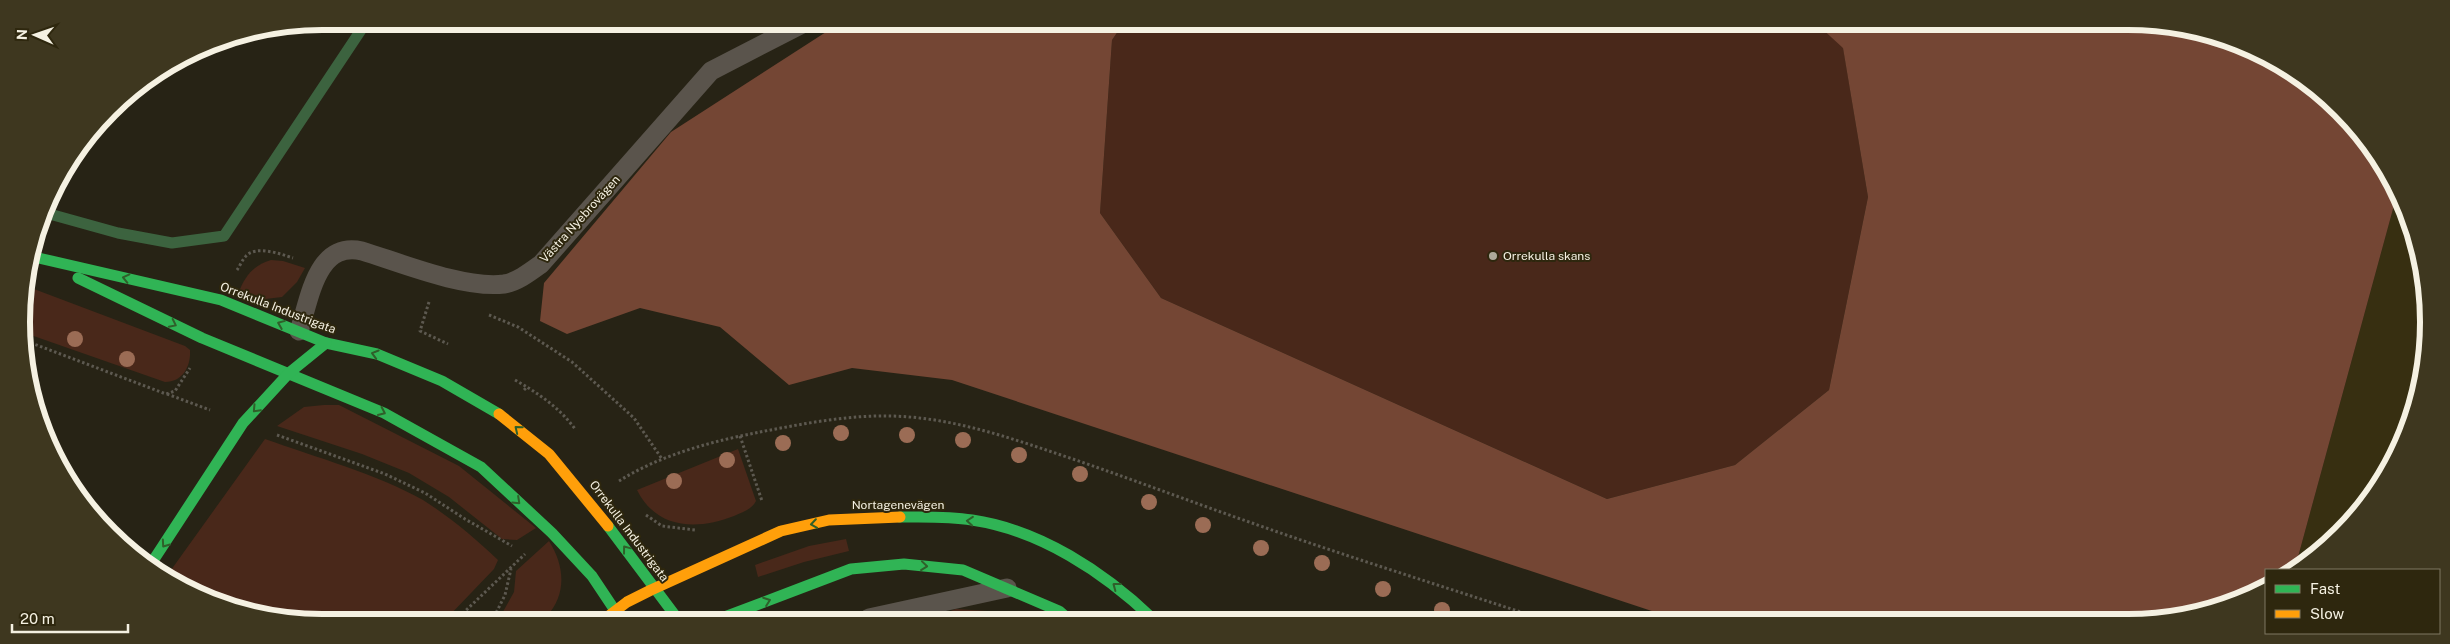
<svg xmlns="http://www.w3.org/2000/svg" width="2450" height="644" viewBox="0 0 2450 644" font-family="'Public Sans',sans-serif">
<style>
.built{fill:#372f11}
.green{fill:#49281a}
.forest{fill:#744634}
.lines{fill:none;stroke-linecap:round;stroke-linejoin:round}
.stream{stroke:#3c633f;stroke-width:11}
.path{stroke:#5d5950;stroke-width:3;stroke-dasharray:2.5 2.5;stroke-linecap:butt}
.lane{stroke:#5a544c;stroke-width:19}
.fast{stroke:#30b455;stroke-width:11}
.slow{stroke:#ff9f0a;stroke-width:11}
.tree{fill:#9b6c55}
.oneway{stroke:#2f5f2a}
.poi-dot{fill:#ada99a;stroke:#2e270e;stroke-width:2}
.labels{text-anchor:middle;stroke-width:4;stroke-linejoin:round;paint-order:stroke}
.street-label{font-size:12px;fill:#f5f1e2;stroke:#2e270e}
.poi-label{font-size:12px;fill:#f5f1e2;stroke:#2e270e;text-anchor:start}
.rim{fill:none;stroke:#f5f1e2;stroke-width:6}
</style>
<rect width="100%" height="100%" fill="#272315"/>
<polygon class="built" points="2396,198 2423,263 2423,380 2389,472 2340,535 2295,568"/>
<g class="green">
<polygon points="1123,24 1819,26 1843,47 1868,197 1829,390 1735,465 1607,499 1161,298 1100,213 1112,40"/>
<path d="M271,260L283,261L305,268L297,282L282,297L257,300L238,294C245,276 252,266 271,260Z"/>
<path d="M26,286L185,346L190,350C191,367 182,382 165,382L25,333L22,302Z"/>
<polygon points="324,405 339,405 459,466 536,528 517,540 502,539 449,497 409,473 362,454 277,426 304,407"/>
<path d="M265,439C315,457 377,474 423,500C450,517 475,538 498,560L494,569L448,617H264L166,577Z"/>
<path d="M738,449L756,501C751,510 743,512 734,516C698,530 657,530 637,490Z"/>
<polygon points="846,539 849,551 804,562 758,577 755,565 809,546"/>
<path d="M549,541C565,566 567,595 546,617H500L514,592L516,571Z"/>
<polygon points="956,609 1004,612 1032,618 946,618 948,612"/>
</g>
<polygon class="forest" points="840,23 1123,24 1112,40 1100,213 1161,298 1607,499 1735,465 1829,390 1868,197 1843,48 1819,26 2186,27 2295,72 2378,155 2396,198 2295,568 2291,570 2266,570 2266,588 2261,592 2167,620 1676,619 952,380 852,368 789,385 720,327 640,308 567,334 540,321 544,283 671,132"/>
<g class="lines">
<polyline class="stream" points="46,213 118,233 172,243 224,236 367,21"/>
<g class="path">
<path d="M237,270C240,266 242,260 246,256C256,245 281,254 293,258"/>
<polyline points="429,302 420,331 448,344"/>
<polyline points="489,315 518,327 572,362 634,418 662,459"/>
<polyline points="26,341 166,394 175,391 190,368"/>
<polyline points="515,380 527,387"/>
<path d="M524,390L527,387C546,399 562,411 575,429"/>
<polyline points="167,394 210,410"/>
<polyline points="277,435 385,474 425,493 465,519 512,546"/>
<polyline points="740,436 762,501"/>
<path d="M619,481C660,455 713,441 760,432C802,424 847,415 890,416C947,417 1002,435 1055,453C1121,475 1186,500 1252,523C1348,557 1445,587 1542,619"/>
<polyline points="646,515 662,526 695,530"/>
<polyline points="459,617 525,554"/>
<polyline points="494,617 505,595 511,569"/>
</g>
<g class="lane">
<path d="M299,331C310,299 316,241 362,251C401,263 464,289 504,284C517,282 530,272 541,264L711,71L804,23"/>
<polyline points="869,618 1007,588"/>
</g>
<g class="fast">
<polyline points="34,257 221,300 326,343 377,354 442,381 499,414"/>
<polyline points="78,278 202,338 384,413 481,467 552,533 592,576 620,618"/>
<path d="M900,517C924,517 948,516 972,520C1040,530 1104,572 1153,619"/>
<polyline points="608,526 677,618"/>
<polyline points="149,567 243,423 289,373 326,343"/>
<polyline points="722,618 851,569 904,564 963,570 1059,611 1067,618"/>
</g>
<g class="slow">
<polyline points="499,414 549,454 608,526"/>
<polyline points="606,618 627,602 651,590 781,531 829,520 900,517"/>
</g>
</g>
<g class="tree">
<circle cx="75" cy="339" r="8"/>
<circle cx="127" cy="359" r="8"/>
<circle cx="841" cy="433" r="8"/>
<circle cx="907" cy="435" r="8"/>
<circle cx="963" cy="440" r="8"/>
<circle cx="783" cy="443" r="8"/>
<circle cx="1019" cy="455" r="8"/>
<circle cx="727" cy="460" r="8"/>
<circle cx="1080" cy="474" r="8"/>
<circle cx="674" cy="481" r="8"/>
<circle cx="1149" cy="502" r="8"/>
<circle cx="1203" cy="525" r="8"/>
<circle cx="1261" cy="548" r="8"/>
<circle cx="1322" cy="563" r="8"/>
<circle cx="1383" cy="589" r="8"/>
<circle cx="1442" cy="610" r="8"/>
</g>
<defs><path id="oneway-chevron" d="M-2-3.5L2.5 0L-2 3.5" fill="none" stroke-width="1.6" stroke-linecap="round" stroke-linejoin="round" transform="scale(1.25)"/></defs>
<g class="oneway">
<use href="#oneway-chevron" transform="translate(126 278) rotate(-167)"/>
<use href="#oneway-chevron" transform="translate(173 324) rotate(26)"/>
<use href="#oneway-chevron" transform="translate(281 324) rotate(-158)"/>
<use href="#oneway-chevron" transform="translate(375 354) rotate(-164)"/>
<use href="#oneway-chevron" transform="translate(256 409) rotate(133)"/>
<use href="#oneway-chevron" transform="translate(382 412) rotate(25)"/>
<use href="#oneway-chevron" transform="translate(518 429) rotate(-141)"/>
<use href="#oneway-chevron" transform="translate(517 501) rotate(43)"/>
<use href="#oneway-chevron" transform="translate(970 521) rotate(-175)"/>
<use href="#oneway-chevron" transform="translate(814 524) rotate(172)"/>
<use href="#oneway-chevron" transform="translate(165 544) rotate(125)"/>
<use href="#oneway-chevron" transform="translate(626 549) rotate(-127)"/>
<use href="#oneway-chevron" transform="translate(924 566) rotate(6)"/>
<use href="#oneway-chevron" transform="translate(1116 586) rotate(-143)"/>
<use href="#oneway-chevron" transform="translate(767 601) rotate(-20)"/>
</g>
<circle class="poi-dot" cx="1493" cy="256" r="5"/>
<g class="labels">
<g class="street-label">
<text transform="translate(580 219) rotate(-48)" y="4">Västra Nyebrovägen</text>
<text transform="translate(278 308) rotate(21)" y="4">Orrekulla Industrigata</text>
<text x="898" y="509">Nortagenevägen</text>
<text transform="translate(629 531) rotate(53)" y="4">Orrekulla Industrigata</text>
</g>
<g class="poi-label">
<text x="1503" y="260">Orrekulla skans</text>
</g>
</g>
<path d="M0 0H2450V644H0ZM322 30H2128A292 292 0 0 1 2420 322V322A292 292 0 0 1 2128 614H322A292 292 0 0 1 30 322V322A292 292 0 0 1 322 30Z" fill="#3e371f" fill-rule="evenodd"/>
<path class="rim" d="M322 30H2128A292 292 0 0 1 2420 322V322A292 292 0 0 1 2128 614H322A292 292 0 0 1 30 322V322A292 292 0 0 1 322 30Z"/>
<rect x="2265" y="569" width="175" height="65" fill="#2e270e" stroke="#7e7863"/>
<rect x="2275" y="585" width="25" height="8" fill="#30b455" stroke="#7e7863"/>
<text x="2310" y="594" font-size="15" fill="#f5f1e2">Fast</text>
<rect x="2275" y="610" width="25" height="8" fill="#ff9f0a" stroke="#7e7863"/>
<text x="2310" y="619" font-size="15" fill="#f5f1e2">Slow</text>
<g transform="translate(35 35) rotate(272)" stroke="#2e270e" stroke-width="4" paint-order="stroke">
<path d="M0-4L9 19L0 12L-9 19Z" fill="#f5f1e2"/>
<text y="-8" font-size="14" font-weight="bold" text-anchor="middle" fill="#f5f1e2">N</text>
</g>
<path d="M12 624v8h116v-8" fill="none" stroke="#f5f1e2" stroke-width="2.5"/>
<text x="20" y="624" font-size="15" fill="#f5f1e2" stroke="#2e270e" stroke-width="4" paint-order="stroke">20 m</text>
</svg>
